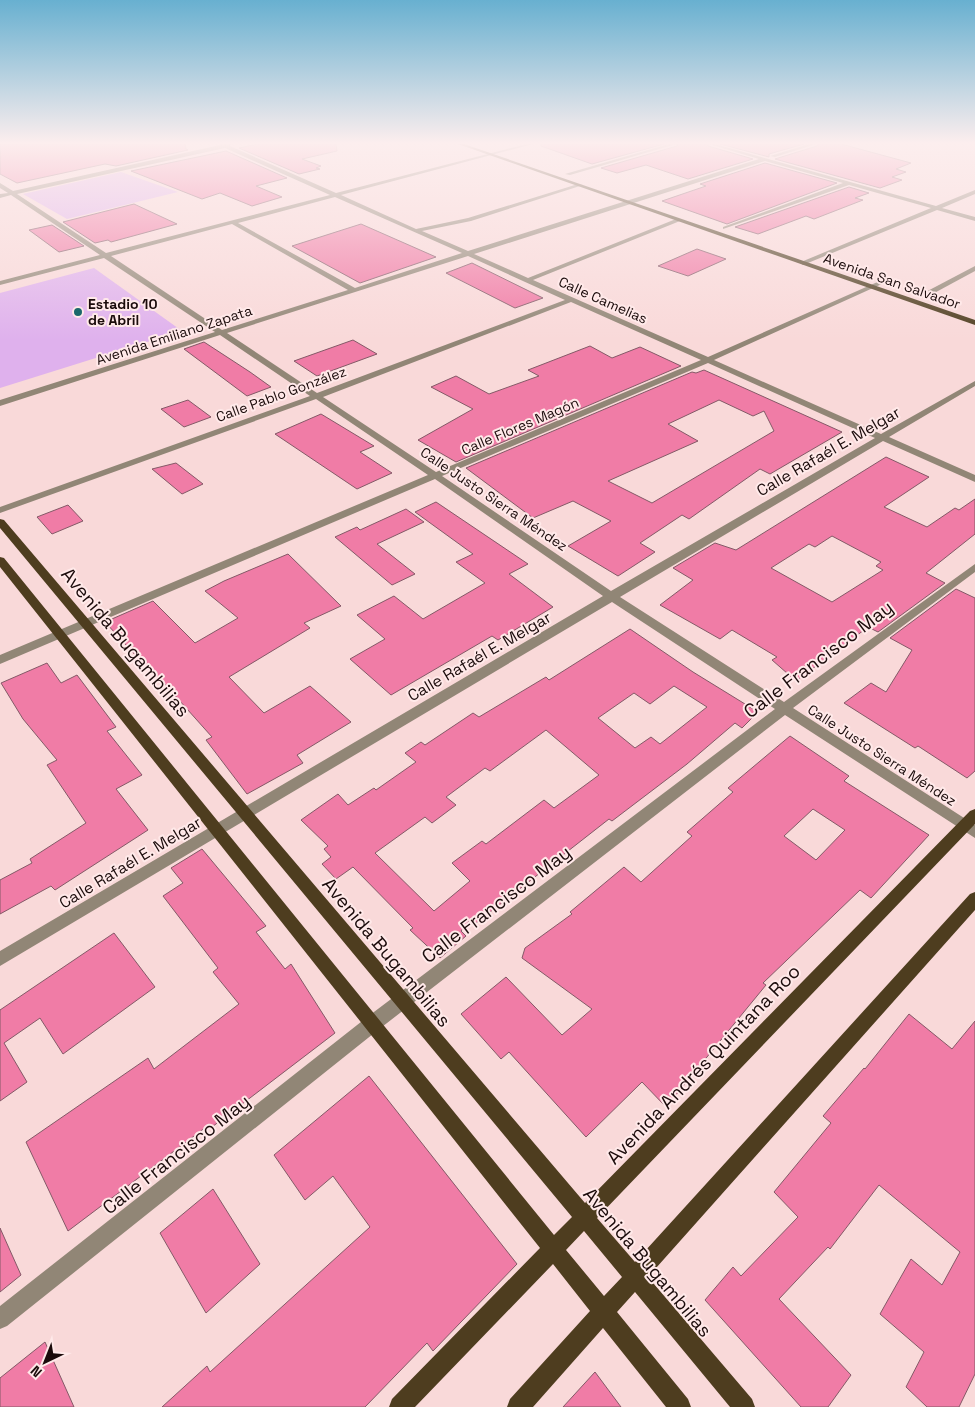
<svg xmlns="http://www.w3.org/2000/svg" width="975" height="1407" viewBox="0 0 975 1407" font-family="'Space Grotesk',sans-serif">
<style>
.green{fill:#dfb1ed}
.building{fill:#f07ca6;stroke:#845967;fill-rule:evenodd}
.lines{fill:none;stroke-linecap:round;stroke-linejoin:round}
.minor{fill:#918676;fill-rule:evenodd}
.major{fill:#4e3d1f;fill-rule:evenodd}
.poi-dot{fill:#1b686b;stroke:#ffe9e9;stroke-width:2}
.labels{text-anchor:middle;stroke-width:4;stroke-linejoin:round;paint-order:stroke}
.far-street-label{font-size:14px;fill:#1b0b0b;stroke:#ffe9e9}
.far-poi-label{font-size:14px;font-weight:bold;fill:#1b0b0b;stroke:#ffe9e9;text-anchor:start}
.street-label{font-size:16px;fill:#1b0b0b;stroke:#ffe9e9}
.near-street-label{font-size:19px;fill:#1b0b0b;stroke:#ffe9e9}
</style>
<rect width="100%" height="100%" fill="#f9d9d9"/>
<g class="green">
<polygon points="121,172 178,192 67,219 23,194"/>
<polygon points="94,268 182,331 0,388 0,293"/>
</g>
<g class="building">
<polygon points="0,144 185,144 186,149 188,150 116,166 105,164 17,183 0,174"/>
<polygon points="258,144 336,144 337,151 302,159 321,166 316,168 320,169 299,174 239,148"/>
<polygon points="541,144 664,144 592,164 541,146"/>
<polygon points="678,144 707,144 708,146 753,159 688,179 646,165 617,173 601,168 677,146"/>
<polygon points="720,144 804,144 769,154 769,157"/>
<polygon points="818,144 841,144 911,163 896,169 906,172 892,177 902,180 880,188 775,159 817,146"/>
<polygon points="226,151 287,178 256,186 282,197 252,206 220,193 202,199 131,171"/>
<polygon points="765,163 837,183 727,224 662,201 706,186 700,184"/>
<polygon points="849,187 869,193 855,198 863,200 814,219 806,216 758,234 735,227"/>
<polygon points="134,204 177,224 111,242 108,240 95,243 63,222"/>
<polygon points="361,224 436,257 360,283 292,246"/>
<polygon points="52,225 84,246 59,252 29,230"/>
<polygon points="697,249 726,259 688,276 658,266"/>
<polygon points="472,263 543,298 515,308 446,273"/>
<polygon points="353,340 377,354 317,376 294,361"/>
<polygon points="204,342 250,372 271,387 247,396 184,349"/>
<polygon points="590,346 612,358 640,347 681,366 456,462 418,440 473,409 431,387 456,376 489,394 539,376 528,370"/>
<path d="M704,370L842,432L770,474L760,469L689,519L682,515L640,543L655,552L618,576L568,546L611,521L573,501L533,518L466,468L692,372L696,373ZM719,400L753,416L764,411L774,431L652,503L608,481L698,441L668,424Z"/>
<polygon points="188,400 211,417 184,427 161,409"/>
<polygon points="321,414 374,446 360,452 392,473 357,489 275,434"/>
<path d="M886,457L929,477L884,507L927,527L955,508L959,510L975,499V534L926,573L945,583L878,632L868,627L796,681L772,660L777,657L732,630L720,639L660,605L693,580L673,568L715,543L736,550ZM832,536L881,562L876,566L883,570L832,602L771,568L809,544L815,547Z"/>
<polygon points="176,463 203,484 182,494 152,469"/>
<polygon points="436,502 528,564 509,574 553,607 498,640 492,636 391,695 350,659 385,639 357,615 394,596 423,619 485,583 456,562 473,554 415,512"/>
<polygon points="68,505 83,521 52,534 37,517"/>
<polygon points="406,509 424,522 377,544 415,574 392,585 335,537 357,527 360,530"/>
<polygon points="288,554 341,606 304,623 310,628 229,677 264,713 310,686 351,722 297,755 303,763 247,794 206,740 212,737 162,681 160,682 105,622 153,601 195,643 238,618 205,591 224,581"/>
<polygon points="956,589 975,598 975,771 967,778 918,746 915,748 844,703 871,683 886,692 912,650 890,638"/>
<path d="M630,629L693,672L758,712L742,728L735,723L687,764L612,821L609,819L476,923L471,919L461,931L466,936L440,958L410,930L413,928L353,867L336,879L322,864L331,857L324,849L328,846L301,820L338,794L348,805L374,788L376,790L416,762L405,753L421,742L425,745L473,713L479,717L546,677L549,680ZM674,686L707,707L660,744L651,737L635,748L598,718L634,693L650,704ZM546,730L599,775L554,808L544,800L486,844L482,841L452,863L470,881L434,911L375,853L425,817L432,823L456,805L446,797L485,768L490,771Z"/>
<polygon points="47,663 61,683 77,675 116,727 107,731 142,775 116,789 148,830 55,890 51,886 0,914 0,880 32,863 30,859 86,823 47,765 57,760 23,719 1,683"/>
<path d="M790,736L849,776L844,781L929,835L871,898L860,890L763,983L766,985L666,1107L642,1082L586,1137L509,1052L501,1059L461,1014L506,977L562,1035L592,1009L522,958L525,948L572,914L570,912L624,867L641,882L692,836L687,832L733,792L728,788ZM813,809L845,830L816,860L784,836Z"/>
<polygon points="202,849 266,926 256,932 285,969 291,964 335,1033 212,1127 210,1124 68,1231 26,1142 148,1058 154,1069 239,1004 213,972 218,968 163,896 183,883 171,868"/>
<polygon points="114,933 155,987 63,1054 40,1018 4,1043 27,1082 0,1101 0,1010"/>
<polygon points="909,1014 952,1049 975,1021 975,1374 959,1407 927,1407 906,1387 924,1352 880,1314 911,1259 942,1285 960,1252 879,1185 830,1249 828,1247 779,1299 851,1375 828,1407 801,1407 705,1300 733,1267 741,1276 798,1217 774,1192 831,1123 823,1116 864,1068 865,1069"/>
<polygon points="369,1076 517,1264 433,1351 427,1343 365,1407 162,1407 207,1366 210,1372 370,1227 333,1176 305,1200 274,1155"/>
<polygon points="213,1189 260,1264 206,1313 160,1233"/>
<polygon points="0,1228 21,1275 0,1292"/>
<polygon points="45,1342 74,1407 0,1407 0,1378"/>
<polygon points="595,1372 621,1407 563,1407"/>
</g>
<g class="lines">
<g class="minor">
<path d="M219,144H231L230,146L336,193L527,144H533L341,195L416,229L468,218L578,184L583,185L471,221L422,231L468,251L759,159L709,144H715L936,206L975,190V194L942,208L975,217V221L937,210L803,265L800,263L801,262L931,208L849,185L723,229V227L843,183L765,161L474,254L528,278L676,219H680V221L533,280L708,357L882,280L884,281V283L714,360L881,434L975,381V386L889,437L975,475V482L883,441L620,597L784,702L975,564V572L793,708L975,825V838L785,715L378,1030L7,1326L0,1329V1306L366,1018L775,709L612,602L0,966V951L603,596L435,479L0,664V655L428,475L316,399L0,513V507L310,396L220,335L0,406V400L215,332L104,258L0,285V281L100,255L11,195L0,198V194L8,193L0,188V183L13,191L220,145ZM225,148L330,195L106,253L17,194ZM335,197L462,253L355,288L238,223ZM232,224L348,290L222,330L111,256ZM468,256L565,300L317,393L227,333ZM571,302L701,360L436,472L323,397ZM708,363L875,438L611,591L442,476Z"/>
<polygon points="669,144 676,144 570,175 565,174"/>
<polygon points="809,144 816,144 775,157 770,156"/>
<polygon points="975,266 975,271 925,298 918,296"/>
</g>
<g class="major">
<polygon points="458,144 464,144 975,320 975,325"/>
<path d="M0,519L4,520L585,1203L970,811L975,809V824L597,1218L635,1262L970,894L975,892V910L648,1277L752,1399L755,1407H730L635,1292L617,1312L688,1399L691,1407H666L603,1328L533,1407H507L510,1399L590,1311L553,1264L415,1407H389L392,1399L540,1248L0,567V557L4,558L554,1235L572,1217L0,528ZM584,1231L622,1277L604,1296L566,1250Z"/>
</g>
</g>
<linearGradient id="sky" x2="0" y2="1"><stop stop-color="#68b0d0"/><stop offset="0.42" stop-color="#fceeee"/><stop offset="1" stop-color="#fceeee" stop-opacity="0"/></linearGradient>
<rect width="975" height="340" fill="url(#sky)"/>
<circle class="poi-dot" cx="78" cy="312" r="5"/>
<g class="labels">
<g class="far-street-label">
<text transform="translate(892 281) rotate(19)" y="5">Avenida San Salvador</text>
<text transform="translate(603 300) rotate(24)" y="5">Calle Camelias</text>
<text transform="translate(174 335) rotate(-18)" y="5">Avenida Emiliano Zapata</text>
<text transform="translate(281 394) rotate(-20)" y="5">Calle Pablo González</text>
<text transform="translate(520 426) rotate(-23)" y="5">Calle Flores Magón</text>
<text transform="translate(494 499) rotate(34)" y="5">Calle Justo Sierra Méndez</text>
<text transform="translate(882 755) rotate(33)" y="5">Calle Justo Sierra Méndez</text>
</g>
<g class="far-poi-label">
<text x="88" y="309">Estadio 10<tspan x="88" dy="16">de Abril</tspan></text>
</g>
<g class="street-label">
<text transform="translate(828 451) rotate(-30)" y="6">Calle Rafaél E. Melgar</text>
<text transform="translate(479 656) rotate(-30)" y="6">Calle Rafaél E. Melgar</text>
<text transform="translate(130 862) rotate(-31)" y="6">Calle Rafaél E. Melgar</text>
</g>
<g class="near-street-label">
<text transform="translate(126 642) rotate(50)" y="7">Avenida Bugambilias</text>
<text transform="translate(818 659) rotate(-37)" y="7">Calle Francisco May</text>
<text transform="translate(496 904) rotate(-37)" y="7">Calle Francisco May</text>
<text transform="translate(387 952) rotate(50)" y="7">Avenida Bugambilias</text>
<text transform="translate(703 1064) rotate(-46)" y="7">Avenida Andrés Quintana Roo</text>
<text transform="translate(176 1154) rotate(-38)" y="7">Calle Francisco May</text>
<text transform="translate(648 1262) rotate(50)" y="7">Avenida Bugambilias</text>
</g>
</g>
<g transform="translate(45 1362) rotate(223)" stroke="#ffe9e9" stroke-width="4" paint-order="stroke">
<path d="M0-4L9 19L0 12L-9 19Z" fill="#1b0b0b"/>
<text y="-8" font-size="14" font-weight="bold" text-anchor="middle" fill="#1b0b0b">N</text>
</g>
</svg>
